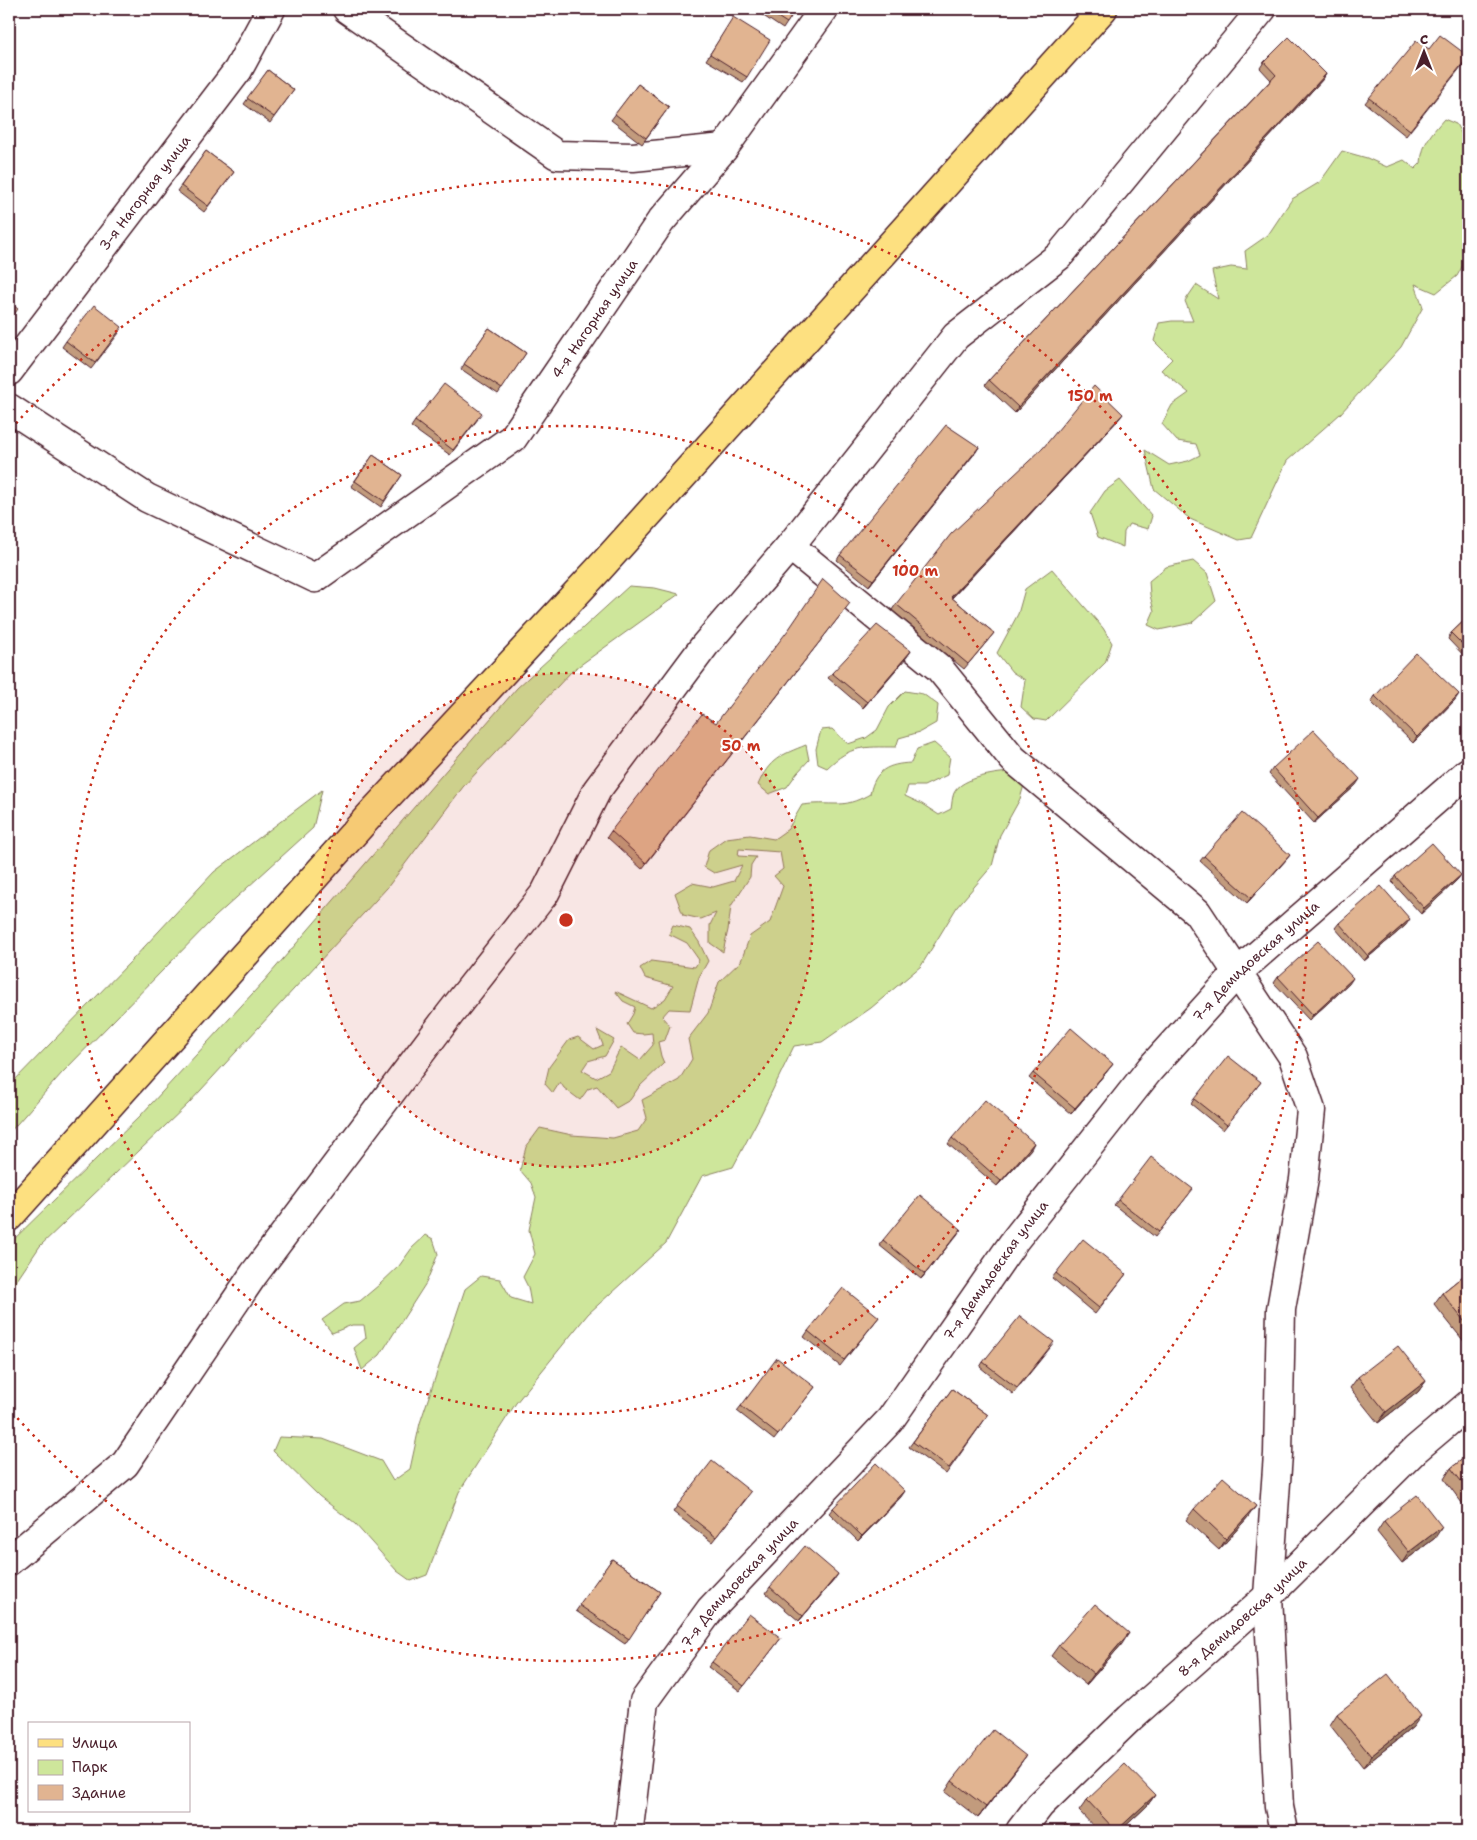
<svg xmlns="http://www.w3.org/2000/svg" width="1477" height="1840" viewBox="0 0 1477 1840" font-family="'Shantell Sans',sans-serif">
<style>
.green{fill:#cee69b;stroke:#8c8263}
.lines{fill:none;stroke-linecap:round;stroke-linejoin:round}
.minor-casing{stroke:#4a1f2b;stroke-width:31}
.major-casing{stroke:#4a1f2b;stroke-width:31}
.minor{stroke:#fff;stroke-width:28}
.major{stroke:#fde080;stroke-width:28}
.wall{fill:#c29b7d;stroke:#4a1f2b}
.shaded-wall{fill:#9e7e66;stroke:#4a1f2b}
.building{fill:#e1b491;stroke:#4a1f2b}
.ring{fill:none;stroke:#c8321e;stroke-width:2.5;stroke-dasharray:2.5 5}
.labels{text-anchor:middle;stroke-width:4;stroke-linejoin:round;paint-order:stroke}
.street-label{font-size:14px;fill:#4a1f2b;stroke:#fff}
.centre{fill:#c8321e;stroke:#fff;stroke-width:2.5}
.ring-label{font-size:15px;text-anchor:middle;font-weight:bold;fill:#c8321e;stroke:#fff;stroke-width:4;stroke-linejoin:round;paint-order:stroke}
</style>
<rect width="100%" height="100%" fill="#fff"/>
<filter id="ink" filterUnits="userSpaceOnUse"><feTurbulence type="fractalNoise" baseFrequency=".02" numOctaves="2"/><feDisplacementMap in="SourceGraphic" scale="10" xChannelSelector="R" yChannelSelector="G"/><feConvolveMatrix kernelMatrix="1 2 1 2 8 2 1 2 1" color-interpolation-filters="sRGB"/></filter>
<g filter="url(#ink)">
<g class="green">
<path d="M1444,119L1456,124L1468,146V256L1457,276L1436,293L1415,284L1423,307L1401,347L1340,414L1287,461L1251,538L1239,540L1190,519L1154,489L1145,450L1169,465L1188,461L1200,455L1196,444L1177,441L1162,424L1172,405L1189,393L1161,370L1172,359L1154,341L1159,323L1172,321H1193L1185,301L1196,285L1218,299L1212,271L1231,267L1247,269L1245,251L1268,235L1292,199L1320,182L1342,151L1367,158L1387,167L1404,160L1415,169L1421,163C1422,143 1432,133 1444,119Z"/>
<polygon points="1120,480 1152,516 1148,529 1129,524 1124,532 1123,547 1098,537 1090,513 1105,491"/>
<polygon points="1193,561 1207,573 1216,601 1192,623 1159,630 1148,625 1154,611 1150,595 1149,581 1166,567"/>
<polygon points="1052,569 1103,628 1112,643 1105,663 1046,721 1034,719 1021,707 1025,680 1012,672 997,653 1018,614 1025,589"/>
<polygon points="629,586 655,588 679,594 572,671 463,787 387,888 189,1103 40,1246 9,1292 9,1244 140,1116 264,981 517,688"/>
<path d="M905,691L923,694L938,705L936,723L920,732L899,738L896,747C863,747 851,745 827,768L818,764L816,749L821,730L832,729L848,744L866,738L877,730L889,707Z"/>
<path d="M934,743L950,757L947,775L924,786H908L905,796L922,804L939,815L951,809C952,804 952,797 954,793C961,777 1000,772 1015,772L1024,785L1020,799L1000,835L992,866L957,907L921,966L871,1008L822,1042L794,1046L761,1114L733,1167L702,1176L666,1243L588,1314L516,1403L459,1492L427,1575L411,1581L397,1571L355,1524L319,1496L273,1451L279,1437L323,1439L381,1461L393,1481L410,1469L420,1423L465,1289L481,1276L500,1279L511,1298L531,1304L528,1287L523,1277L535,1254L529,1230L536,1197L531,1183L520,1170L526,1147L540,1128L572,1135L613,1138L638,1131L647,1118L642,1100L679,1080L692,1059L688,1039L708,1013L719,982L741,961L750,936L770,922L783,886L774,876L783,869L780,852L739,849L738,856L756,857L751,865L750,877L731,906L728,930L723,952L710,943V925L716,913L701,919L683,915L675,893L692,883L713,887L734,881L742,865L714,873L704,867L709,850L726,838L750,835L774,839L788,829L802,805C816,803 825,804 839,804C850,804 861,799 870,794C875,770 888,764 911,763L917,749Z"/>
<path d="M806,745L809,760L797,773L787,787L769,794L758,785C769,759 781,755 806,745Z"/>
<polygon points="322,790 313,828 215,917 62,1073 9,1133 9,1086 132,960 214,872"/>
<polygon points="673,925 690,929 699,942 708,961 699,977 690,1010 669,1009 662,1017 670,1026 665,1040 658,1042 661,1056 664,1063 639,1087 630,1100 616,1108 597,1086 588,1089 580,1100 564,1088 560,1082 553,1093 545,1084 549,1067 569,1040 578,1037 594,1049 603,1045 597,1030 614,1040 605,1056 588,1061 582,1070 596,1078 609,1071 621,1047 640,1060 653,1045 652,1033 643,1034 633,1033 627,1024 633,1014 635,1007 623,1001 615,991 651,1008 665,999 673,986 645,978 640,968 651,961 695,967 699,960 687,943 669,934"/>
<polygon points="426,1235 433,1239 438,1254 426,1283 380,1355 362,1370 354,1348 366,1338 364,1325 352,1325 332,1333 322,1320 344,1304 360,1301 379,1285 399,1266 412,1248"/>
</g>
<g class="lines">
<defs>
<g id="minor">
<polyline points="347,9 557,155 633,157 724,148"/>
<path id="s1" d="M9,371L238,70L271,9"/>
<path id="s2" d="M9,408L147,498L315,578L513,438L661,221L724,148L824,9"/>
<polyline points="790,546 939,668 1013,759 1197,912 1293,1057 1311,1110 1304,1179 1281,1309 1278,1454 1268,1596 1279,1807 1284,1831"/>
<polyline points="9,1561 125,1464 254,1274 450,1014 545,893 597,790 705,645 790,546 956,336 1059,256 1262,9"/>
<path id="s3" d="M627,1831L629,1828L644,1701L710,1610L890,1420L1015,1240L1150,1069L1237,973L1468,772"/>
<path id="s4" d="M1020,1831L1040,1805L1130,1718L1268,1596L1416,1449L1468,1405"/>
</g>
<polyline id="major" points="9,1217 371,814 599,569 1103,9"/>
</defs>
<use href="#minor" class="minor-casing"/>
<use href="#major" class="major-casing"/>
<use href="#minor" class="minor"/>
<use href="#major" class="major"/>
</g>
<g class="wall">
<polygon points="753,9 796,9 783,29"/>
<polygon points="730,23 747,77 743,82 706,60"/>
<polygon points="1429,49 1465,62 1406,136 1365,103 1369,98"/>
<polygon points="1264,62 1326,74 1323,79 1015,413 985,385 989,380 1271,80 1260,68"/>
<polygon points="268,70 294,90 270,123 244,104"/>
<polygon points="638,84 669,107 642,144 611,120"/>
<polygon points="206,151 234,172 204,212 177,191"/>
<polygon points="489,328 526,353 498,394 461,369"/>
<polygon points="119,333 91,369 62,347 66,341"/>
<polygon points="478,419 450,455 411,427 415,421"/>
<polygon points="1119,419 952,598 994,633 964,669 892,610 896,604"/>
<polygon points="979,447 869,586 837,560 840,555"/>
<polygon points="373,455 402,475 381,507 351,486"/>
<polygon points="846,608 642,869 607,837 611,831"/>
<polygon points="1468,617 1468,660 1448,639 1451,633"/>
<polygon points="911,651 863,708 828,678 832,673"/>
<polygon points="1375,696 1455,700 1413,743 1371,702"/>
<polygon points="1273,768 1356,785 1314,823 1269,774"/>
<polygon points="1204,856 1286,860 1247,903 1200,861"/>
<polygon points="1461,875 1457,880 1421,914 1392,882 1395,876"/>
<polygon points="1339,923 1406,925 1364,961 1335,928"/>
<polygon points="1278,977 1349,984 1309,1020 1274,983"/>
<polygon points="1109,1069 1071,1114 1029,1078 1033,1073"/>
<polygon points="1261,1082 1223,1130 1191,1104 1194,1099"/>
<polygon points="952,1138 1031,1149 997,1186 948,1144"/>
<polygon points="1189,1194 1155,1237 1114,1205 1118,1200"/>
<polygon points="961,1229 921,1279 879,1245 883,1240"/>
<polygon points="1468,1272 1468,1343 1466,1344 1434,1304 1442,1293"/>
<polygon points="1056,1273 1126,1274 1095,1314 1052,1278"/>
<polygon points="879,1317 840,1366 804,1337 808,1331"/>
<polygon points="1050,1348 1013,1394 980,1367 983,1362"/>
<polygon points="1358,1377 1426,1381 1418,1392 1378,1423 1350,1388"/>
<polygon points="815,1387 774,1440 737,1411 741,1406"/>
<polygon points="952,1389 988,1415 946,1474 909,1447"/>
<polygon points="1468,1455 1468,1511 1444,1479 1451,1468"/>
<polygon points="901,1497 858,1541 829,1513 833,1508"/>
<polygon points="747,1498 712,1542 673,1512 677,1506"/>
<polygon points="1194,1509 1248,1517 1219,1550 1186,1520"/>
<polygon points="1384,1521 1435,1538 1402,1563 1377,1532"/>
<polygon points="612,1559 660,1592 625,1644 576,1611"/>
<polygon points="834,1580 799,1621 766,1593 770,1587"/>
<polygon points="781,1638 740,1691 708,1667 712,1662"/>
<polygon points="1122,1644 1086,1685 1051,1656 1059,1645"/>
<polygon points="1337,1714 1413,1727 1363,1767 1330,1725"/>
<polygon points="1018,1767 978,1818 945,1792 952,1781"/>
<polygon points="1155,1795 1147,1806 1120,1831 1098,1831 1079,1811 1087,1800"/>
</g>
<g class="shaded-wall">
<polygon points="1326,74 1323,79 1015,413 1018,407"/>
<polygon points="1123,414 1119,419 947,603 951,597"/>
<polygon points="979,447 976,452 869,586 873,580"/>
<polygon points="911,651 907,657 863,708 867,702"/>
<polygon points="1459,694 1455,700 1413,743 1417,737"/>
<polygon points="1360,779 1356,785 1314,823 1318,818"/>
<polygon points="1290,855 1286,860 1247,903 1251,898"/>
<polygon points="1461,875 1457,880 1421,914 1424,908"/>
<polygon points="1410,919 1406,925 1364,961 1368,956"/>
<polygon points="1353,978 1349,984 1309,1020 1313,1015"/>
<polygon points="1113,1064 1109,1069 1071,1114 1075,1108"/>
<polygon points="1034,1143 1031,1149 997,1186 1001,1181"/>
<polygon points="961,1229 957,1235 921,1279"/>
<polygon points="1426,1381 1418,1392 1378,1423 1386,1412"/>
<polygon points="905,1491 901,1497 858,1541 862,1536"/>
<polygon points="1256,1506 1248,1517 1219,1550 1226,1539"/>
<polygon points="1442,1527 1435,1538 1402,1563 1409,1552"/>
<polygon points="838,1574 834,1580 799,1621 803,1616"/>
<polygon points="1129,1633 1122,1644 1086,1685 1094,1674"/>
<polygon points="1421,1716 1413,1727 1363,1767 1371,1756"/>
<polygon points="1026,1756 1018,1767 978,1818 986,1807"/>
<polygon points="1155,1795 1147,1806 1120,1831 1116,1831"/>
</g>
<g class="building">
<polygon points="765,9 796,9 787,23"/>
<polygon points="733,17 770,40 747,77 710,54"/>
<polygon points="1440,35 1468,56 1468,57 1410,130 1369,98 1416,41 1429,49"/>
<polygon points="1289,37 1326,74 1018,407 989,380 1276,75 1264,62"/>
<polygon points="268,70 294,90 274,117 247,98"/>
<polygon points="638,84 669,107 646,138 615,114"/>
<polygon points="206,151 234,172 208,206 181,186"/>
<polygon points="9,302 18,309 9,321"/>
<polygon points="94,305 122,327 95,363 66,341"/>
<polygon points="489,328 526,353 502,389 464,364"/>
<polygon points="444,384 482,413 453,450 415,421"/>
<polygon points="1094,386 1123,414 951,597 994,633 968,664 896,604 951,534 1043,448"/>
<polygon points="946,425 979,447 873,580 840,555"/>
<polygon points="373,455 402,475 384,501 355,481"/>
<polygon points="823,579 850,603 646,863 611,831 702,714 716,723 789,629"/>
<polygon points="1468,617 1468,650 1451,633"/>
<polygon points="877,625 911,651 867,702 832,673"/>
<polygon points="1416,653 1459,694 1417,737 1375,696"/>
<polygon points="1314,730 1360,779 1318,818 1273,768"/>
<polygon points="1242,813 1290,855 1251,898 1204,856"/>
<polygon points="1432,843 1461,875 1424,908 1395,876"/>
<polygon points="1381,886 1410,919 1368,956 1339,923"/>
<polygon points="1318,941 1353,978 1313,1015 1278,977"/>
<polygon points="1071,1028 1113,1064 1075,1108 1033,1073"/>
<polygon points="1228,1056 1261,1082 1227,1125 1194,1099"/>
<polygon points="985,1100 1034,1143 1001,1181 952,1138"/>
<polygon points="1151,1157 1193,1189 1159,1232 1118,1200"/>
<polygon points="920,1195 961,1229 925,1274 883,1240"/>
<polygon points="1083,1239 1126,1274 1099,1308 1056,1273"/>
<polygon points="1468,1272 1468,1326 1442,1293"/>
<polygon points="843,1288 879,1317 844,1360 808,1331"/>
<polygon points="1020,1316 1054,1342 1017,1388 983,1362"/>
<polygon points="1398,1346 1426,1381 1386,1412 1358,1377"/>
<polygon points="777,1358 815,1387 778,1435 741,1406"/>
<polygon points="952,1389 988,1415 949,1468 913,1442"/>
<polygon points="1468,1455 1468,1490 1451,1468"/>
<polygon points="712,1461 751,1492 716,1537 677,1506"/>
<polygon points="876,1463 905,1491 862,1536 833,1508"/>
<polygon points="1223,1477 1256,1506 1226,1539 1194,1509"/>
<polygon points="1417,1495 1442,1527 1409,1552 1384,1521"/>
<polygon points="805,1546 838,1574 803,1616 770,1587"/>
<polygon points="612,1559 660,1592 629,1639 579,1605"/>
<polygon points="1095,1604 1129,1633 1094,1674 1059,1645"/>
<polygon points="749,1614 781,1638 744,1686 712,1662"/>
<polygon points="1388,1674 1421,1716 1371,1756 1337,1714"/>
<polygon points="993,1730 1026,1756 986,1807 952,1781"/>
<polygon points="1125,1764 1155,1795 1116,1831 1087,1800"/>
<polygon points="1066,1824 1074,1831 1059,1831"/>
</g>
</g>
<circle cx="566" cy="920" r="247" fill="#c8321e" fill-opacity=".12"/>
<g class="ring">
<circle cx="566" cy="920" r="247"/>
<circle cx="566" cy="920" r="494"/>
<path d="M11 429A741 741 0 1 1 11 1411"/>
</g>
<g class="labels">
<g class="street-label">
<text dy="5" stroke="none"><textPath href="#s1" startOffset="224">3-я Нагорная улица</textPath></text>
<text dy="5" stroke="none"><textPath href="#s2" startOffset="738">4-я Нагорная улица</textPath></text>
<text dy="5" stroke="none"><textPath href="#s3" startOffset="1094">7-я Демидовская улица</textPath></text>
<text dy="5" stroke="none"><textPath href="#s3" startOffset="689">7-я Демидовская улица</textPath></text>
<text dy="5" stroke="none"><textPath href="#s3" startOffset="284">7-я Демидовская улица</textPath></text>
<text dy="5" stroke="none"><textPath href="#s4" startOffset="309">8-я Демидовская улица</textPath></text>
</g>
</g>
<circle cx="566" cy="920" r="8" class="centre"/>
<g class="ring-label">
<text x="1090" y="401">150 m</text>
<text x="915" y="576">100 m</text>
<text x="741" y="751">50 m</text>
</g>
<rect width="1477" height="1840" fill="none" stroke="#fff" stroke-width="30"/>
<rect x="15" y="15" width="1447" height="1810" fill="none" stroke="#4a1f2b" stroke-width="2" filter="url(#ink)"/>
<rect x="28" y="1722" width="162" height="90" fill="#ffffff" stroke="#b7a5aa"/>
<rect x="38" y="1739" width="25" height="8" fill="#fde080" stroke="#b7a5aa"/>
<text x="72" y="1748" font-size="15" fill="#4a1f2b">Улица</text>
<rect x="38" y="1760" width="25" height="15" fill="#cee69b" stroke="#b7a5aa"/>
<text x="72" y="1772" font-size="15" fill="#4a1f2b">Парк</text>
<rect x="38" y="1785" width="25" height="15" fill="#e1b491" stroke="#b7a5aa"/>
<text x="72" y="1798" font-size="15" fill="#4a1f2b">Здание</text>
<g transform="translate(1424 52)" stroke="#ffffff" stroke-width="4" paint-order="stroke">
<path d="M0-4L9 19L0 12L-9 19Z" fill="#4a1f2b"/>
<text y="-8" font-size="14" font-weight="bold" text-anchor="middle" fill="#4a1f2b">С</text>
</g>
</svg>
